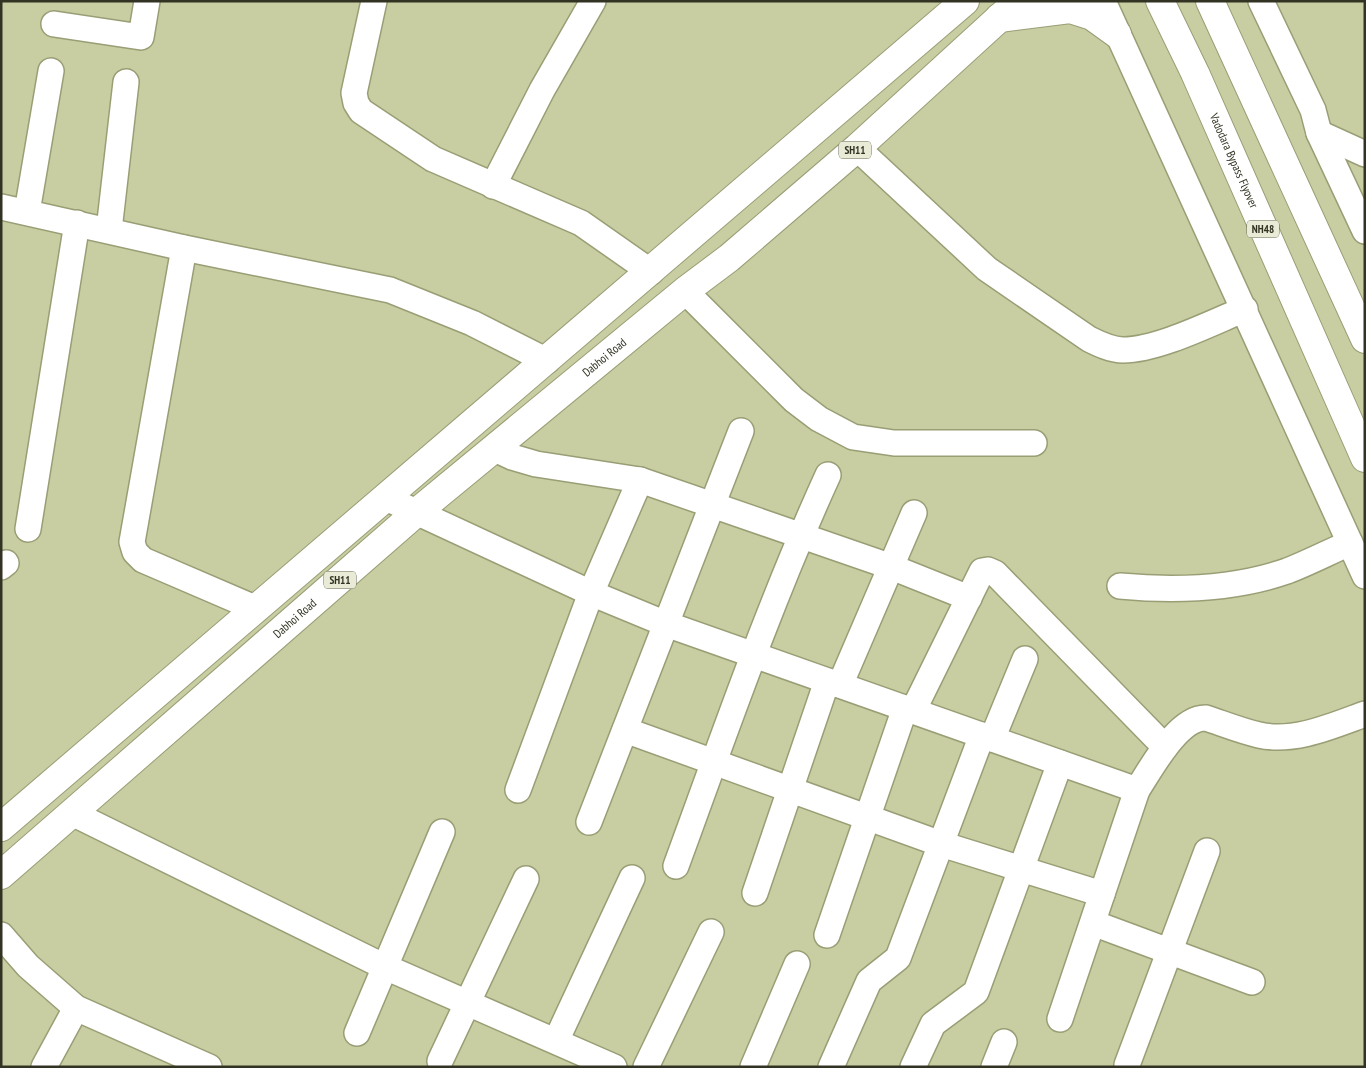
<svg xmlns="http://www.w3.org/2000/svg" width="1366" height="1068" viewBox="0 0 1366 1068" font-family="'PT Sans Narrow',sans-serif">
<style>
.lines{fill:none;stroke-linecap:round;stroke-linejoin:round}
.minor-casing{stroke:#9a9e75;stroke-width:28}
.major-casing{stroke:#9a9e75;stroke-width:30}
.highway-casing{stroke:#9a9e75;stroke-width:30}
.minor{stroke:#fff;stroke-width:25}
.major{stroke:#fff;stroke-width:28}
.highway{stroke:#fff;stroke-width:28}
.labels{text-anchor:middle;stroke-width:4;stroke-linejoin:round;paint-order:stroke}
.shield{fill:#e9ebd6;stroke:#696a58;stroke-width:1}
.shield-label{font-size:11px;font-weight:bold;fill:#323322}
.street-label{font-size:12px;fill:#323322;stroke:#e9ebd6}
</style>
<rect width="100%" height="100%" fill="#c9cda2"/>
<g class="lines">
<defs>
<g id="minor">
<polyline points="374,1 354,93 356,103 361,111 433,159 581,223 651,272"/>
<polyline points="1103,1 1365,576"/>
<polyline points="1261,1 1313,110 1319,133 1365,231"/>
<polyline points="54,24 141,37 147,1"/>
<polyline points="1319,133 1365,154"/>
<path d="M857,148L987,269L1089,339C1099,344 1111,350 1123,350C1158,350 1211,323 1245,309"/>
<polyline points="493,186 542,90 593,1"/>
<polyline points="1,207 184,248 390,290 472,323 547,361"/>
<polyline points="27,212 51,71"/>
<polyline points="109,230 126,82"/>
<polyline points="184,248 132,542 135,552 143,560 257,609"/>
<polyline points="685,291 794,400 819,419 853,437 894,443 1034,443"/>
<polyline points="495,449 512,457 536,464 640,480 889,566 969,598"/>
<polyline points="386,498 591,593 666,624 1137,790 1060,1019"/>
<polyline points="28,529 77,223"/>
<polyline points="1,567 6,563"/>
<path d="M1120,586C1174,591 1235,589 1287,571C1308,563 1329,552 1350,543"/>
<polyline points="840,685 914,513"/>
<polyline points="913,711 982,571 988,570 995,573 1165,747"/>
<polyline points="625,730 941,844 1102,894"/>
<polyline points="992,739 1025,659"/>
<polyline points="518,790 591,593 640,480"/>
<path d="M1137,790C1151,769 1178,717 1206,718C1224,724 1241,731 1259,735C1294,743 1332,726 1365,714"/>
<polyline points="74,814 383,966 614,1067"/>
<polyline points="589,822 741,431"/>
<path d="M676,866C724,735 770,602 828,475"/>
<polyline points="755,893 827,681"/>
<polyline points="1093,923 1252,982"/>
<polyline points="1,935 28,966 76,1008 209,1067"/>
<polyline points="827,935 905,708"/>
<polyline points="357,1033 442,832"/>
<polyline points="556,1041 632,878"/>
<polyline points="440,1061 526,879"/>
<polyline points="1127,1065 1207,851"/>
<polyline points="44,1067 76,1008"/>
<polyline points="646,1067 711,932"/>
<polyline points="753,1067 797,964"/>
<polyline points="831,1067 869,981 898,958 982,735"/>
<polyline points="913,1067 933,1024 976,992 1060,763"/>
<polyline points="994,1067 1004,1042"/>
</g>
<g id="major">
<polyline points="999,18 1070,9 1092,16 1117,34"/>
<polyline points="1,827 965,1"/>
<path id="s1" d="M1,875L417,512L685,291L729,258L857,148L1018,1"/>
</g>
<g id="highway">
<path id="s2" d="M1160,1L1195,73L1365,458"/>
<polyline points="1210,1 1365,339"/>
</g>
</defs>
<use href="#minor" class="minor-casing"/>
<use href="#major" class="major-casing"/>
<use href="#highway" class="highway-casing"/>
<use href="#minor" class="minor"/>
<use href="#major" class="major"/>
<use href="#highway" class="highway"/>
</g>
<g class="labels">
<g class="shield">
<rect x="839" y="141.5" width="32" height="17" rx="4"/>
<rect x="1247" y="220.5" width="32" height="17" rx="4"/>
<rect x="324" y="571.5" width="32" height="17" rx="4"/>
</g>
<g class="shield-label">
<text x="855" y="154">SH11</text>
<text x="1263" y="233">NH48</text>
<text x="340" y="584">SH11</text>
</g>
<g class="street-label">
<text dy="4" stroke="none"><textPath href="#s2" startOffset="176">Vadodara Bypass Flyover</textPath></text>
<text dy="4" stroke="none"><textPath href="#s1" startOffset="795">Dabhoi Road</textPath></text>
<text dy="4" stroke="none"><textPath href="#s1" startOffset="390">Dabhoi Road</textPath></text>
</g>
</g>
<rect width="1366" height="1068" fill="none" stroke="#323322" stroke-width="5"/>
</svg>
